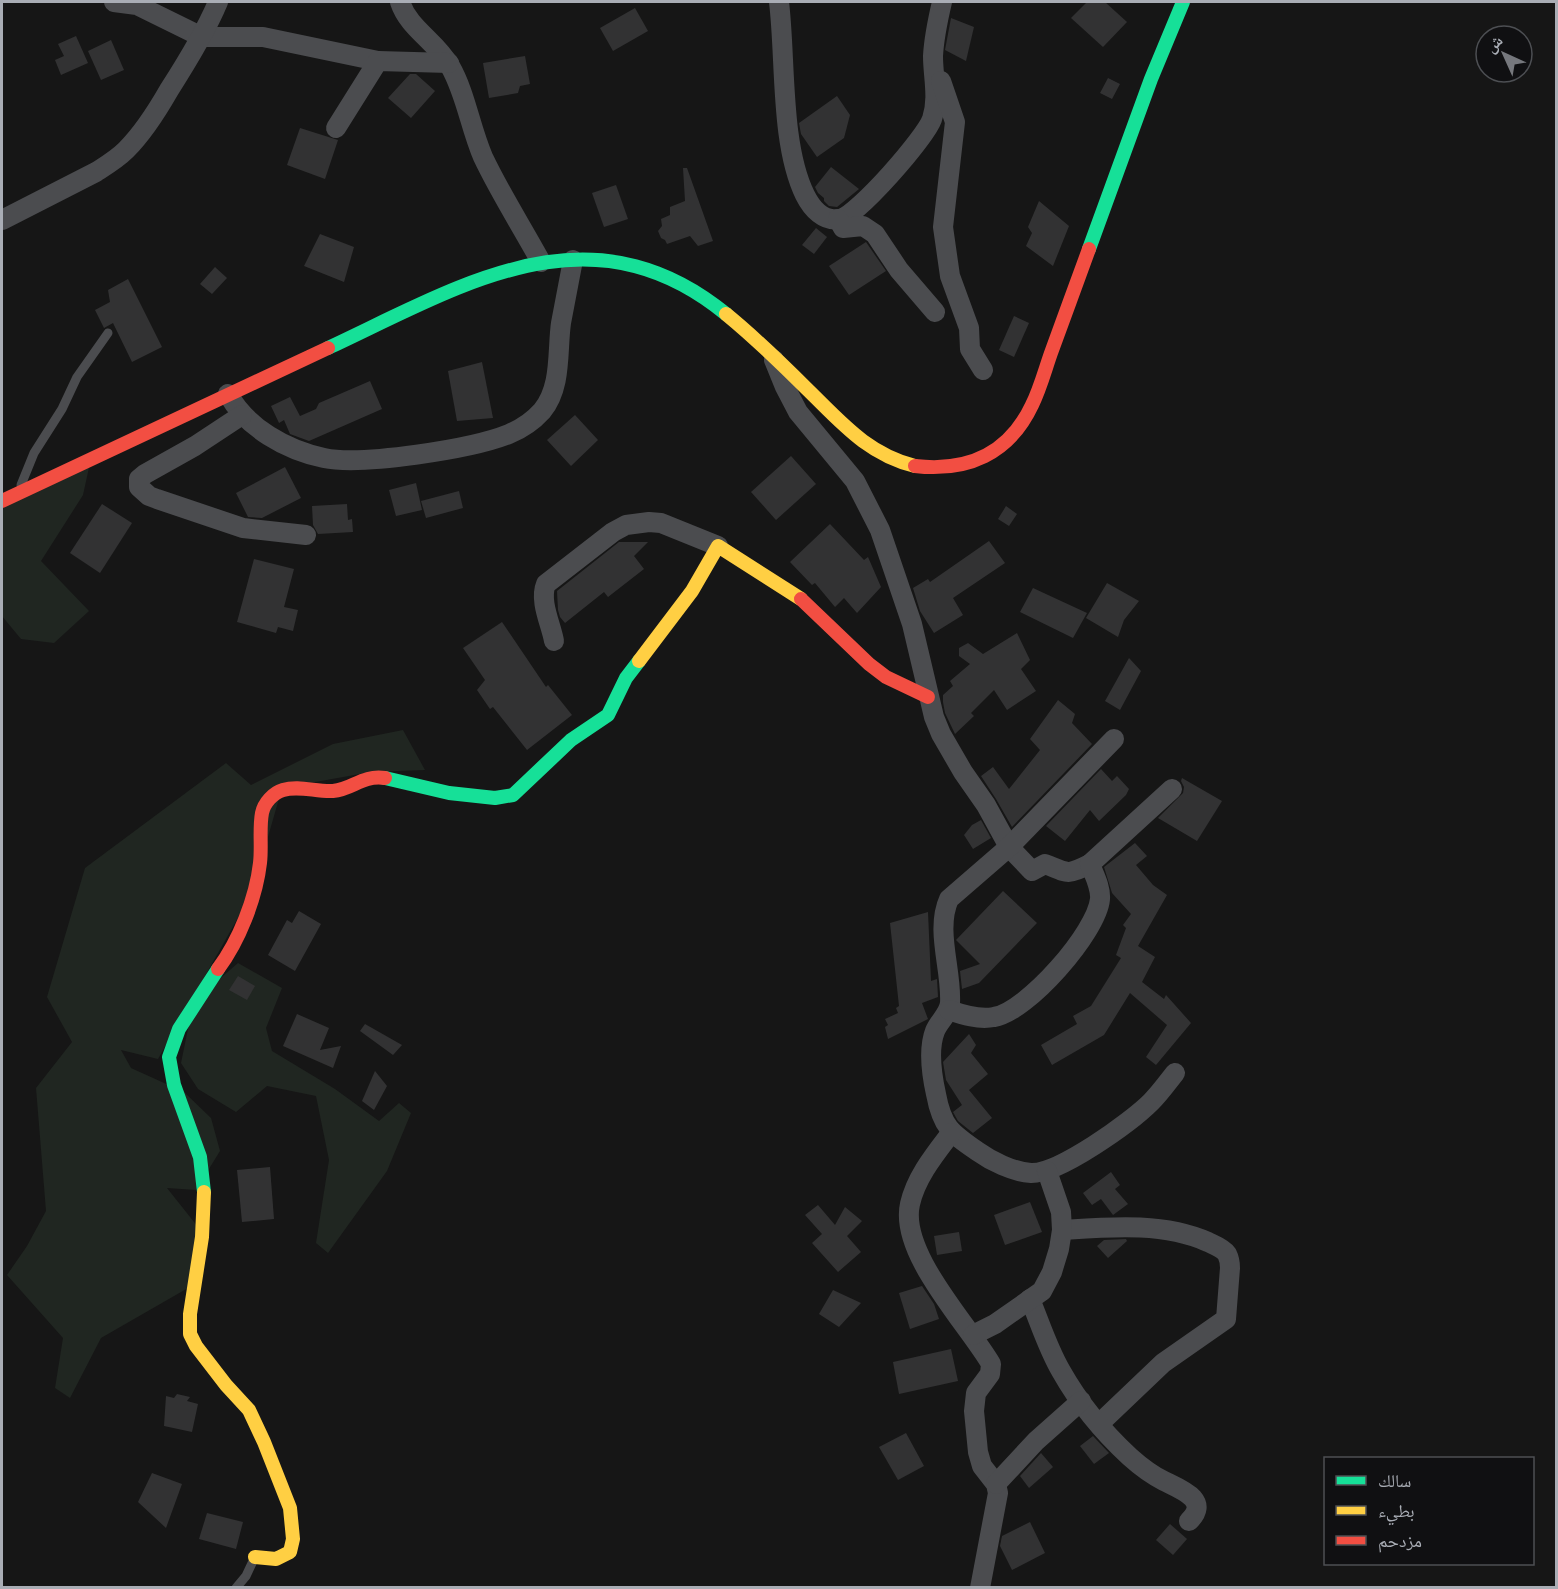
<svg xmlns="http://www.w3.org/2000/svg" width="1558" height="1589" viewBox="0 0 1558 1589" font-family="'Fira Sans Condensed','Noto Naskh Arabic',sans-serif">
<style>
.green{fill:#202621}
.building{fill:#323233}
.lines{fill:none;stroke-linecap:round;stroke-linejoin:round}
.lane{stroke:#4b4c4f;stroke-width:9}
.street{stroke:#4b4c4f;stroke-width:20}
.fast{stroke:#16e098;stroke-width:14}
.slow{stroke:#ffcf43;stroke-width:14}
.jam{stroke:#f24e42;stroke-width:14}
</style>
<rect width="100%" height="100%" fill="#161616"/>
<g class="green">
<polygon points="90,463 83,495 41,561 89,611 54,643 21,639 2,616 2,507"/>
<polygon points="403,730 425,770 371,772 282,788 252,893 158,1059 121,1050 131,1068 184,1092 211,1118 220,1151 196,1190 167,1188 198,1227 188,1288 101,1338 70,1398 55,1388 63,1338 7,1275 27,1246 46,1211 36,1088 72,1042 47,997 85,868 226,763 251,785 333,744"/>
<polygon points="238,963 282,988 266,1028 272,1051 335,1089 379,1121 399,1103 411,1113 387,1171 328,1253 316,1243 329,1160 316,1096 267,1086 236,1112 198,1089 181,1063 189,1024 215,983"/>
</g>
<g class="building">
<polygon points="1087,2 1105,2 1127,22 1103,47 1071,18"/>
<polygon points="635,8 648,31 613,51 600,28"/>
<polygon points="951,18 974,27 966,61 945,50"/>
<polygon points="76,36 88,63 61,75 55,60 64,56 58,44"/>
<polygon points="111,40 124,70 101,80 88,51"/>
<polygon points="525,56 530,84 520,86 518,93 489,98 483,63"/>
<polygon points="410,74 416,74 435,91 411,118 388,98"/>
<polygon points="1108,78 1120,84 1112,99 1100,93"/>
<polygon points="837,96 850,115 844,138 817,157 801,134 799,123"/>
<polygon points="300,128 338,140 325,179 287,165"/>
<polygon points="831,167 859,189 837,207 829,206 824,201 824,198 818,193 815,187"/>
<polygon points="683,168 687,168 713,241 698,246 690,236 667,244 665,240 661,238 658,231 662,226 661,219 670,215 670,207 685,201"/>
<polygon points="616,185 628,219 604,227 592,193"/>
<polygon points="1039,201 1069,226 1053,266 1026,246 1032,233 1028,227"/>
<polygon points="816,228 827,237 814,254 802,245"/>
<polygon points="320,234 354,247 344,282 304,266"/>
<polygon points="866,242 886,271 849,295 829,266"/>
<polygon points="215,267 227,278 212,294 200,284"/>
<polygon points="128,279 162,347 132,362 113,323 104,328 95,310 110,302 108,290"/>
<polygon points="1014,316 1029,323 1014,357 999,350"/>
<polygon points="482,362 493,418 457,421 448,371"/>
<polygon points="370,381 382,409 309,441 290,434 284,420 279,423 271,406 290,397 300,416 316,409 319,403"/>
<polygon points="575,415 598,440 571,466 547,440"/>
<polygon points="791,456 816,484 776,520 751,492"/>
<polygon points="285,467 301,498 262,518 248,517 236,493"/>
<polygon points="416,483 422,510 396,516 389,490"/>
<polygon points="459,491 463,508 426,518 421,501"/>
<polygon points="102,504 132,523 100,573 70,553"/>
<polygon points="347,504 348,520 352,519 353,532 318,534 313,525 312,506"/>
<polygon points="1006,506 1017,514 1009,526 998,519"/>
<polygon points="830,524 864,560 868,557 881,587 857,613 844,598 835,607 815,583 812,585 790,562"/>
<polygon points="989,541 1005,563 953,598 963,615 934,633 920,611 913,588 928,579 930,582"/>
<polygon points="619,542 648,542 634,556 644,569 608,597 604,592 565,623 560,617 558,610 557,591"/>
<polygon points="254,559 294,569 284,607 298,610 293,631 278,627 276,633 237,622"/>
<polygon points="1107,583 1139,601 1124,620 1118,637 1086,618"/>
<polygon points="1033,588 1087,613 1073,638 1020,612"/>
<polygon points="502,622 546,687 548,685 572,715 527,750 493,707 490,709 477,690 485,680 463,648"/>
<polygon points="1017,633 1030,660 1021,669 1036,691 1007,710 994,690 971,713 974,716 955,734 945,713 943,702 943,695 953,686 950,681 970,664 959,656 959,648 968,643 983,654"/>
<polygon points="1129,658 1141,671 1120,710 1105,701"/>
<polygon points="1058,700 1075,714 1072,723 1092,744 1012,827 996,799 981,776 993,767 1009,789 1040,750 1030,739"/>
<polygon points="1101,769 1112,781 1117,776 1129,789 1126,795 1099,821 1090,810 1065,841 1046,826"/>
<polygon points="1182,778 1222,801 1197,841 1158,818 1183,793 1184,787 1181,781"/>
<polygon points="981,820 991,838 973,849 964,835 972,825"/>
<polygon points="1135,843 1147,856 1136,865 1153,885 1167,895 1138,946 1155,957 1142,982 1164,999 1166,995 1191,1023 1156,1065 1146,1057 1167,1025 1130,993 1104,1035 1052,1065 1041,1045 1077,1024 1073,1016 1091,1006 1121,958 1116,955 1126,928 1123,925 1131,914 1112,893 1104,867"/>
<polygon points="1003,891 1037,923 979,983 962,989 960,971 980,964 956,940"/>
<polygon points="299,911 321,924 295,971 268,955 287,920 292,923"/>
<polygon points="928,912 931,981 937,979 938,997 922,1003 928,1019 888,1039 885,1027 888,1025 885,1019 898,1013 896,1008 899,1006 890,923"/>
<polygon points="238,976 255,986 247,1000 229,990"/>
<polygon points="297,1014 329,1028 320,1050 341,1046 333,1068 283,1046"/>
<polygon points="365,1024 402,1045 393,1055 360,1031"/>
<polygon points="969,1034 976,1045 971,1053 988,1074 969,1090 992,1118 973,1133 958,1121 953,1112 962,1105 946,1080 943,1062"/>
<polygon points="375,1071 387,1086 374,1110 362,1101"/>
<polygon points="270,1167 274,1219 242,1222 237,1170"/>
<polygon points="1111,1172 1120,1185 1115,1189 1128,1204 1113,1215 1101,1199 1092,1205 1083,1193"/>
<polygon points="1030,1202 1042,1232 1005,1245 994,1215"/>
<polygon points="818,1205 835,1225 845,1207 862,1221 847,1236 861,1252 838,1272 812,1243 822,1234 805,1215"/>
<polygon points="959,1232 962,1251 937,1255 934,1236"/>
<polygon points="1126,1239 1127,1241 1108,1258 1097,1246 1104,1240"/>
<polygon points="922,1286 934,1304 939,1319 910,1329 899,1293"/>
<polygon points="833,1290 861,1303 839,1327 819,1314"/>
<polygon points="951,1349 958,1381 899,1394 893,1362"/>
<polygon points="177,1394 190,1397 187,1401 198,1404 192,1432 164,1426 166,1396 174,1398"/>
<polygon points="906,1433 924,1466 898,1480 879,1447"/>
<polygon points="1093,1436 1109,1453 1094,1464 1080,1446"/>
<polygon points="1041,1453 1053,1467 1029,1488 1020,1476"/>
<polygon points="152,1473 182,1484 166,1528 138,1502"/>
<polygon points="207,1513 243,1522 236,1549 199,1539"/>
<polygon points="1030,1522 1045,1553 1012,1570 1000,1546 1002,1536"/>
<polygon points="1170,1524 1187,1539 1173,1555 1156,1540"/>
</g>
<g class="lines">
<g class="lane">
<polyline points="21,485 34,453 62,409 77,377 108,333"/>
<polyline points="236,1588 246,1576 254,1559"/>
</g>
<g class="street">
<polyline points="114,2 137,5 202,37 263,37 378,61"/>
<path d="M400,2C409,29 436,41 450,66C466,94 470,127 483,157C500,193 522,227 541,262"/>
<path d="M779,2C786,59 780,144 805,195C812,209 824,222 840,219C858,215 926,137 932,119C939,98 933,77 933,56C934,38 938,19 942,2"/>
<polyline points="941,81 955,122 943,227 950,276 969,328 970,349 983,370"/>
<polyline points="336,128 378,61 449,63"/>
<polyline points="838,219 843,228 863,226 875,234 899,270 935,312"/>
<path d="M2,220L96,172C107,165 117,159 126,150C143,133 157,111 169,90C187,62 205,33 218,2"/>
<path d="M774,360L785,387L798,412L855,481L880,530L912,624L934,717L941,734L963,772L986,805L1009,847L1032,871L1045,864C1068,873 1066,876 1090,864"/>
<path d="M228,394C247,428 286,450 324,458C362,466 472,449 509,434C521,429 533,421 542,411C562,387 557,351 561,323C565,302 569,281 573,260"/>
<polyline points="242,415 195,446 145,474 139,479 139,487 149,496 157,499 243,528 306,535"/>
<path d="M554,641C551,624 539,601 546,584L613,532L626,525L649,522L661,523L718,546"/>
<path d="M1114,739L1009,847L949,899C935,930 952,970 950,1003C949,1014 939,1021 935,1031C928,1049 932,1076 936,1094C942,1127 951,1133 977,1151C991,1161 1013,1172 1031,1173C1059,1174 1131,1122 1151,1102C1160,1093 1167,1083 1175,1073"/>
<path d="M949,1010C963,1015 979,1020 994,1017C1027,1012 1097,932 1100,899C1101,887 1094,875 1090,864L1172,789"/>
<path d="M951,1133C935,1154 916,1177 910,1204C899,1253 967,1323 991,1364L990,1374L976,1393L974,1411L978,1452L982,1466L996,1484L998,1493L980,1588"/>
<path d="M1062,1230C1109,1227 1163,1222 1208,1242C1214,1245 1223,1248 1227,1254C1229,1258 1230,1263 1230,1268L1226,1319L1163,1363L1099,1424"/>
<path d="M1030,1299C1040,1323 1048,1349 1061,1371C1079,1403 1104,1433 1130,1457C1140,1466 1152,1475 1164,1481C1180,1489 1211,1500 1189,1521"/>
<polyline points="973,1335 995,1324 1042,1291 1052,1272 1059,1249 1062,1230 1061,1212 1047,1171"/>
<polyline points="996,1484 1036,1441 1081,1401"/>
</g>
<g class="fast">
<polyline points="1089,249 1151,79 1183,2"/>
<path d="M328,348C461,286 590,203 726,314"/>
<polyline points="385,778 449,793 495,798 513,795 571,740 608,715 626,678 639,661"/>
<polyline points="204,1192 200,1157 174,1085 169,1057 179,1029 218,969"/>
</g>
<g class="slow">
<path d="M726,314C754,337 781,363 807,389C841,422 867,454 915,466"/>
<polyline points="639,661 692,591 718,546 801,599"/>
<polyline points="204,1192 202,1237 190,1314 190,1334 196,1346 226,1385 249,1410 264,1442 290,1508 293,1539 290,1552 276,1559 255,1557"/>
</g>
<g class="jam">
<path d="M915,466C967,472 1009,454 1032,405C1040,389 1045,370 1051,353C1064,318 1076,284 1089,249"/>
<polyline points="2,501 328,348"/>
<polyline points="801,599 869,664 886,677 928,697"/>
<path d="M218,969C239,941 256,898 260,863C262,847 259,829 262,813C264,803 273,793 283,790C299,785 316,792 333,791C354,789 361,775 385,778"/>
</g>
</g>
<rect width="1558" height="1589" fill="none" stroke="#a9adb5" stroke-width="6"/>
<rect x="1324" y="1457" width="210" height="108" fill="#101012" stroke="#4d4f53" stroke-width="1.5"/>
<rect x="1336" y="1476" width="30" height="9" fill="#16e098" stroke="#4d4f53" stroke-width="1.5"/>
<text x="1378" y="1487" font-size="18" fill="#a9adb5">سالك</text>
<rect x="1336" y="1506" width="30" height="9" fill="#ffcf43" stroke="#4d4f53" stroke-width="1.5"/>
<text x="1378" y="1517" font-size="18" fill="#a9adb5">بطيء</text>
<rect x="1336" y="1536" width="30" height="9" fill="#f24e42" stroke="#4d4f53" stroke-width="1.5"/>
<text x="1378" y="1547" font-size="18" fill="#a9adb5">مزدحم</text>
<g transform="translate(1504 54) rotate(315)"><circle r="28" fill="#101012" stroke="#4d4f53" stroke-width="1.5"/>
<path d="M0-4.5L10 22L0 15L-10 22Z" fill="#76787d"/>
<text y="-9" font-size="16" font-weight="bold" text-anchor="middle" fill="#a9adb5">ش</text>
</g>
</svg>
